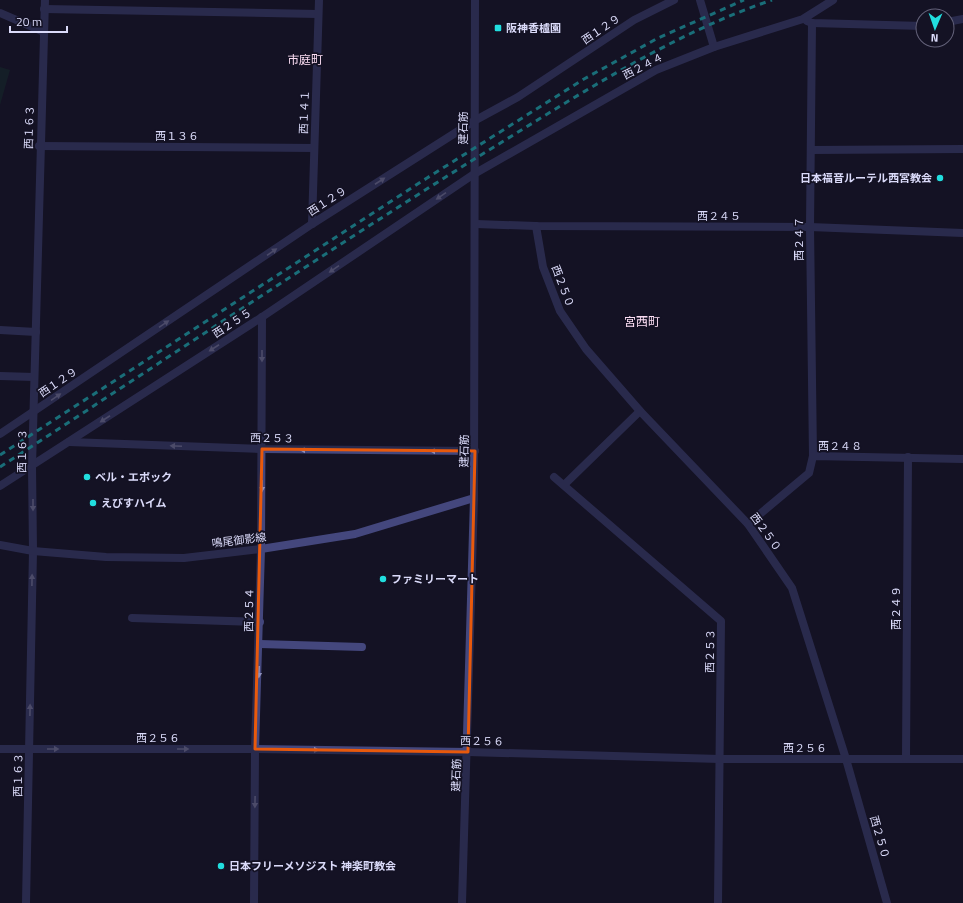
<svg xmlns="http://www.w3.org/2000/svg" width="963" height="903" viewBox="0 0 963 903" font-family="'Titillium Web','Noto Sans JP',sans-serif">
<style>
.green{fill:#162d2a}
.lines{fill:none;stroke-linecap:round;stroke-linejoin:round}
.minor{stroke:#44477d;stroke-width:8}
.tertiary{stroke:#44477d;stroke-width:8}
.rail{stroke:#21dedf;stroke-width:3;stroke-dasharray:6 5;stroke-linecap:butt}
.oneway{fill:#9091bc}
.marked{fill:none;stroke:#e8590c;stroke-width:3;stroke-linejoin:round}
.poi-dot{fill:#21dedf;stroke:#141224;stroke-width:1.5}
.labels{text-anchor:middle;stroke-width:3.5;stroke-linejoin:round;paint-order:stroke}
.poi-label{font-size:11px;font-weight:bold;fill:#dbdbfa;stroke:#141224;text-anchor:start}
.street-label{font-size:11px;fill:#dbdbfa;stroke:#141224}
.neighbourhood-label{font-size:12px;fill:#fadcf2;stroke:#141224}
</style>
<rect width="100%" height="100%" fill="#141224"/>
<polygon class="green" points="0,67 10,70 0,105"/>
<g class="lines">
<g class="minor">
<polyline points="700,0 714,47"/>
<polyline points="44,9 318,14"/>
<polyline points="0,13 44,32"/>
<polyline points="807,21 812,23 923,26"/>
<polyline points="947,22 963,19"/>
<polyline points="812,23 810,227 813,456"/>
<polyline points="39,146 314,148"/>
<polyline points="811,150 963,149"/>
<polyline points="312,224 319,0"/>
<polyline points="476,224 536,226 810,227 963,233"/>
<polyline points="536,226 543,267 560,311 586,349 640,411 748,524 792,588 846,759 887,903"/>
<polyline points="0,330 36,332"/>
<polyline points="0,376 34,377"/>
<polyline points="0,434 312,224 474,121 518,97 634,20 674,0"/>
<polyline points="69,442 262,449 475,451"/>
<polyline points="554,477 721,621 718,903"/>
<polyline points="564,485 640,411"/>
<polyline points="0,486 262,317 474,174 656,70 714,47 803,19 833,0"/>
<polyline points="748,524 809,473 813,456 963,459"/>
<polyline points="132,618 260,622"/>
<polyline points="260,644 362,647"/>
<polyline points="0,749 255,749 468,752 720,759 963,759"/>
<polyline points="906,759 908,457"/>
<polyline points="26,903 33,551 32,466"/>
<polyline points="254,903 255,749 261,549 262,317"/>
</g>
<g class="tertiary">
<polyline points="32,466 45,0"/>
<polyline points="0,545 33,551 106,557 184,558 261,549 355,534 474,498"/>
<polyline points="462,903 474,498 475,0"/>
</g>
<g class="rail">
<polyline points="0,455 427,178 584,79 658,38 744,0"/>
<path d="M0,467C159,364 316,258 476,158C571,100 666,36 772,0"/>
</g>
</g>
<defs><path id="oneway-solid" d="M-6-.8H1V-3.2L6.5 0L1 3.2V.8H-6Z"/></defs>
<g class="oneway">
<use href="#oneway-solid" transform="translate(380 181) rotate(-33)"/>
<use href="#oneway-solid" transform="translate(441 196) rotate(146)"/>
<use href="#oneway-solid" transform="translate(272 252) rotate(-34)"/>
<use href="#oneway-solid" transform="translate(334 269) rotate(146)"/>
<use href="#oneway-solid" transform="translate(164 324) rotate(-34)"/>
<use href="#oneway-solid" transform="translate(214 348) rotate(147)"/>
<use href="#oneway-solid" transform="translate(262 356) rotate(90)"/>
<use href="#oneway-solid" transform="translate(56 397) rotate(-34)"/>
<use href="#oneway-solid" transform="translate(105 419) rotate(147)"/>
<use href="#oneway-solid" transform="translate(176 446) rotate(-178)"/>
<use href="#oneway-solid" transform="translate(306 450) rotate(-179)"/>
<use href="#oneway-solid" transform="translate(436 451) rotate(-179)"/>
<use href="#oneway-solid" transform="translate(262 486) rotate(90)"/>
<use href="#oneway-solid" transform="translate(33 505) rotate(90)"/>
<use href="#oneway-solid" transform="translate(32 580) rotate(-89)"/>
<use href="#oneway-solid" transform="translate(259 672) rotate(92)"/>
<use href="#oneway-solid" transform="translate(30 710) rotate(-89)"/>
<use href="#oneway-solid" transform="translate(53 749)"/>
<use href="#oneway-solid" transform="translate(183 749)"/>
<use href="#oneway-solid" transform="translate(313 750) rotate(1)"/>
<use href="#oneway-solid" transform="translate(255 802) rotate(91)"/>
</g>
<path d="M0 0H963V903H0ZM262,449L475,451L468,752L255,749Z" fill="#141224" fill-opacity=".55" fill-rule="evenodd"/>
<path class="marked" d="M262,449L475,451L468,752L255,749Z"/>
<g class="poi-dot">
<rect x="494" y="24" width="8" height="8" rx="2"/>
<circle cx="940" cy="178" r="4"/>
<circle cx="87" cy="477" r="4"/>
<circle cx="93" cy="503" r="4"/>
<circle cx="383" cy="579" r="4"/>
<circle cx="221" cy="866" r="4"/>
</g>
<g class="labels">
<g class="poi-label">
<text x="506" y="32">阪神香櫨園</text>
<text x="932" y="182" text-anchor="end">日本福音ルーテル西宮教会</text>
<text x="95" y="481">ベル・エポック</text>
<text x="101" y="507">えびすハイム</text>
<text x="391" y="583">ファミリーマート</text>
<text x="229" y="870">日本フリーメソジスト 神楽町教会</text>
</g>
<g class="street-label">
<text transform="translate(601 29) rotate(-34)" y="4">西１２９</text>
<text transform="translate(643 66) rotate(-27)" y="4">西２４４</text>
<text transform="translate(304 112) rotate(-88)" y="4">西１４１</text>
<text transform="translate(29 127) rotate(-88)" y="4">西１６３</text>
<text transform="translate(463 128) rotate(-90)" y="4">建石筋</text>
<text x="177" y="140">西１３６</text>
<text transform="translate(327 201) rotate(-33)" y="4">西１２９</text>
<text x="719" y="220">西２４５</text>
<text transform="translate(799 239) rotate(-90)" y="4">西２４７</text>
<text transform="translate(563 286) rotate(69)" y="4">西２５０</text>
<text transform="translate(232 323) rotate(-33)" y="4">西２５５</text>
<text transform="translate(58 382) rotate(-34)" y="4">西１２９</text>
<text transform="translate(272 438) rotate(1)" y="4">西２５３</text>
<text x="840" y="450">西２４８</text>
<text transform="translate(22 451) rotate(-89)" y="4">西１６３</text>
<text transform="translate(464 451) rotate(-89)" y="4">建石筋</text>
<text transform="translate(766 532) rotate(54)" y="4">西２５０</text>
<text transform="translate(239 540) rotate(-7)" y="4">鳴尾御影線</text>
<text transform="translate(896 608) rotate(-90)" y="4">西２４９</text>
<text transform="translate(249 610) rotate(-89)" y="4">西２５４</text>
<text transform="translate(710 651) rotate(-89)" y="4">西２５３</text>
<text x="158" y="742">西２５６</text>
<text transform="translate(482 741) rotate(1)" y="4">西２５６</text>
<text x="805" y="752">西２５６</text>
<text transform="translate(18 775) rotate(-89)" y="4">西１６３</text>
<text transform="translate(456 775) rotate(-88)" y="4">建石筋</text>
<text transform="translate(880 837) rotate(74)" y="4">西２５０</text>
</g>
<g class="neighbourhood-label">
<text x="305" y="64">市庭町</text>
<text x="642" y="326">宮西町</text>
</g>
</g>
<g transform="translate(935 28) rotate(182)"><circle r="19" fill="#141224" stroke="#64627a"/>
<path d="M0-3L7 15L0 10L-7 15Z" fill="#21dedf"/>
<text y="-6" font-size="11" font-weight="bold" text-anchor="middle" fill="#dbdbfa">N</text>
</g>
<path d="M10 26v6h57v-6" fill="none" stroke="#dbdbfa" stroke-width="2"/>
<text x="16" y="26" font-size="12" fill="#dbdbfa" stroke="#141224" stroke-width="3" paint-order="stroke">20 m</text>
</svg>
